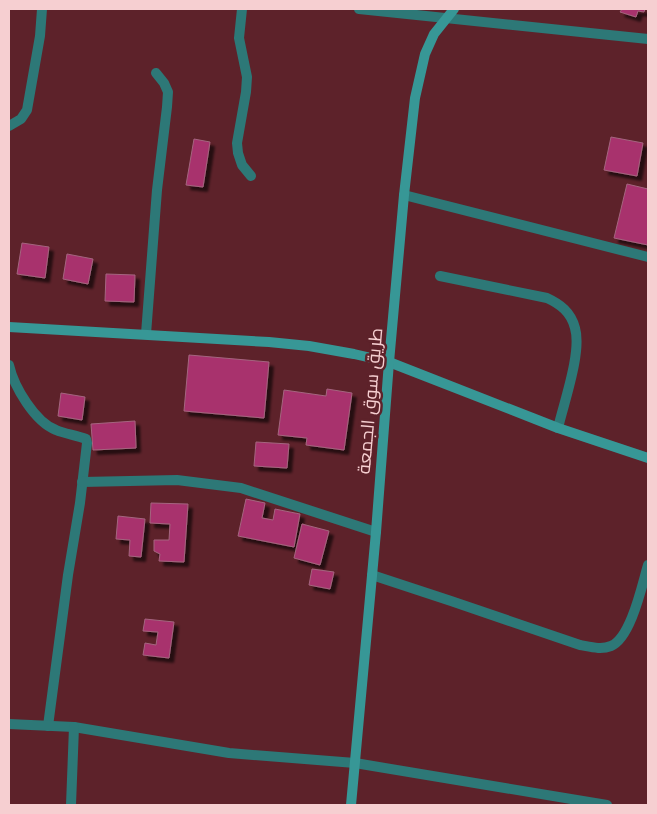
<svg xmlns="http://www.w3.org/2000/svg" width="657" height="814" viewBox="0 0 657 814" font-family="Arial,Cairo,sans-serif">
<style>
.building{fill:#a8326d;stroke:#a4657f;filter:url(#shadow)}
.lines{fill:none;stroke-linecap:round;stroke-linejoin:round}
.street{stroke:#2d7877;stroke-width:10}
.secondary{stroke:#379796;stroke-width:10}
.labels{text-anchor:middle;stroke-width:5;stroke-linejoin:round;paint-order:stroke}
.street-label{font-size:18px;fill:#f6cfd1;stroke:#5d222a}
</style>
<defs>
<filter id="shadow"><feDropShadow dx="4.5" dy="4.5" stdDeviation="1" flood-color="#0009"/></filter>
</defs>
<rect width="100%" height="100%" fill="#5d222a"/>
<g class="building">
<polygon points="622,9 645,9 644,12 638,11 636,17 620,12"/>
<polygon points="611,137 643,143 637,176 604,170"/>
<polygon points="194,139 210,142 203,187 186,185"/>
<polygon points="627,184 648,189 648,245 614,238"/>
<polygon points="22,243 49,247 45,278 17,274"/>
<polygon points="67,254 93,259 88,284 63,279"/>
<polygon points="106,274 135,275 134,302 105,301"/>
<polygon points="189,355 269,362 264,418 184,411"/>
<polygon points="327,389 352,393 344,450 306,445 307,438 278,435 284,390 326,396"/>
<polygon points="61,393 85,397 82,420 58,416"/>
<polygon points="135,421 136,448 93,450 91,424"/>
<polygon points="256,442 289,444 287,468 254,466"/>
<polygon points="246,499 265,503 262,518 273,520 275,509 300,514 294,547 238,536"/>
<polygon points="151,503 188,504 184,562 159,561 160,554 154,551 154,540 169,540 170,524 150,523"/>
<polygon points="118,516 145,519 141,557 129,556 130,540 116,539"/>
<polygon points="302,524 329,531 320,565 294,558"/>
<polygon points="312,569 334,572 330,589 309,585"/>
<polygon points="145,619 174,622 169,658 143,655 145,643 156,645 158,632 143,631"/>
</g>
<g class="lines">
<g class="street">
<polyline points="242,9 239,38 247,77 246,92 237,143 238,153 242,165 251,176"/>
<polyline points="359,9 648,39"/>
<polyline points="9,126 21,119 27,110 40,36 42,9"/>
<polyline points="404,195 648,257"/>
<path d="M440,276L547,298C560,304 571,312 575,328C582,352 564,402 558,428"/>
<polyline points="146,334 157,190 167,107 168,92 164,83 156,73"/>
<path d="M9,365C14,387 35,422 56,430C65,434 76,435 86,439L87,443L80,503L68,575L48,726"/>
<polyline points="82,482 177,480 241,488 376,532"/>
<path d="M372,575L451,601L580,645C591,647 601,650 611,646C631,638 642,585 648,565"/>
<polyline points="9,724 74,727 229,753 355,763 607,805"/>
<polyline points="71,805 74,727"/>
</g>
<g class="secondary">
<polyline points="9,327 269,342 309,346 354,354 389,362 558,428 648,458"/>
<polyline points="351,805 376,532 389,362 404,195 415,98 425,54 434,34 454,9"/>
</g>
</g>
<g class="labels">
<g class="street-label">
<text transform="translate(370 401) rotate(-85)" y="6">طريق سوق الجمعة</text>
</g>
</g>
<rect width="657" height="814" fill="none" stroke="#f6cfd1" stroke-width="20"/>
</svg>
